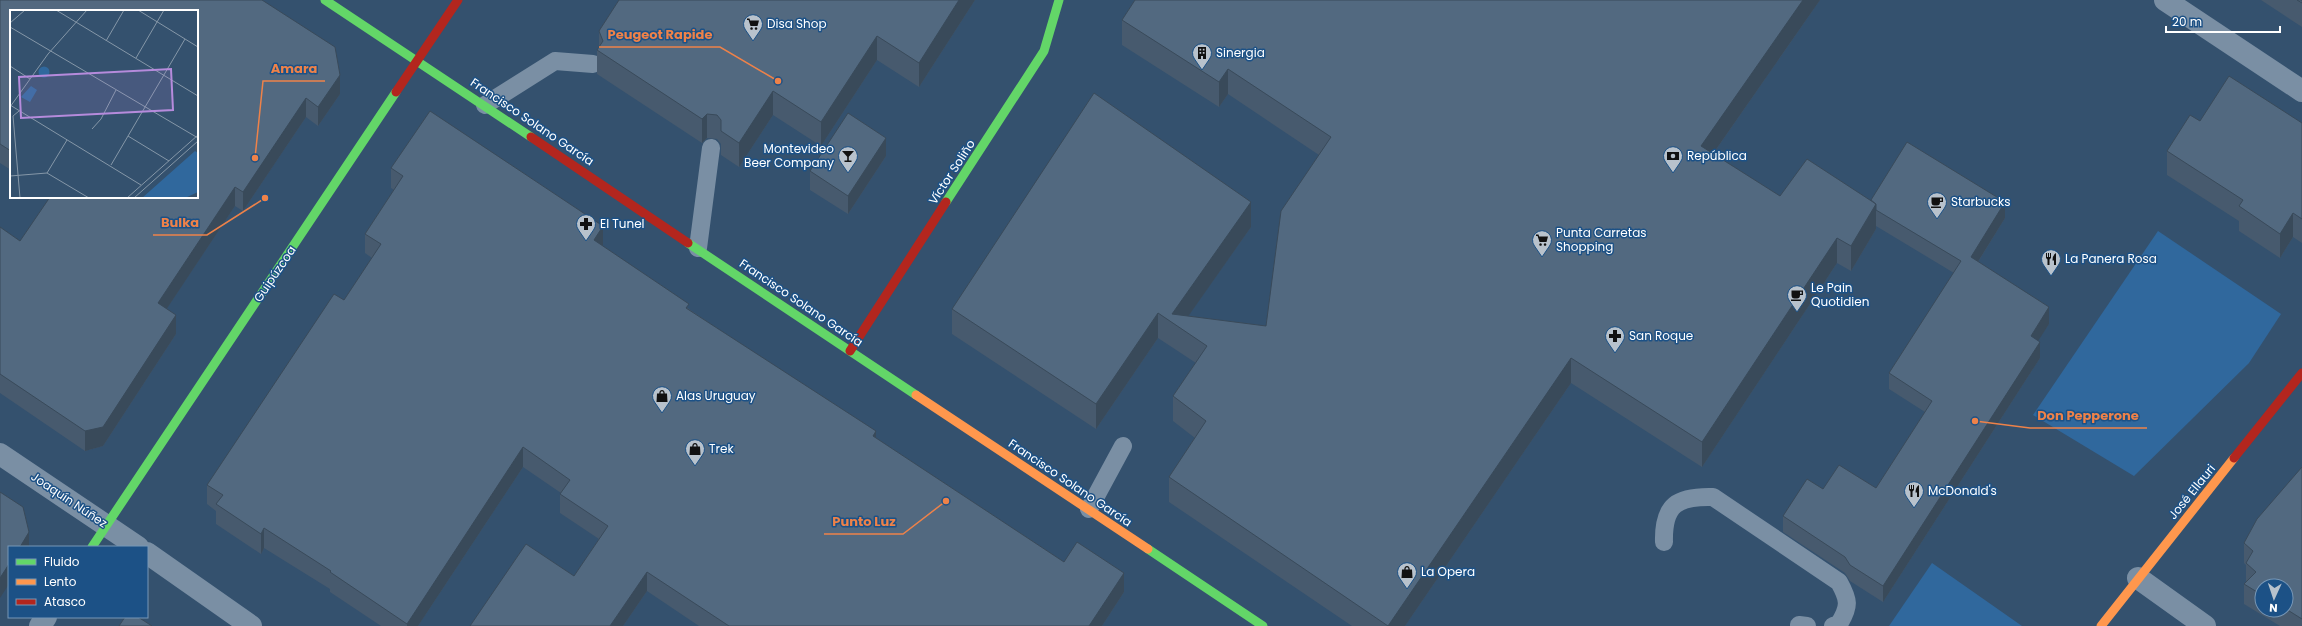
<svg xmlns="http://www.w3.org/2000/svg" width="2302" height="626" viewBox="0 0 2302 626" font-family="Poppins,sans-serif">
<style>
.green{fill:#30689d}
.lines{fill:none;stroke-linecap:round;stroke-linejoin:round}
.lane{stroke:#7a8fa4;stroke-width:18}
.street{stroke:#7a8fa4;stroke-width:22}
.fast{stroke:#63d668;stroke-width:9}
.slow{stroke:#ff974d;stroke-width:9}
.jam{stroke:#b3261e;stroke-width:9}
.wall{fill:#475a6e;fill-rule:evenodd}
.shaded-wall{fill:#394a5a}
.building{fill:#526980;stroke:#394a5a}
.labels{text-anchor:middle;stroke-width:3;stroke-linejoin:round;paint-order:stroke}
.poi-label{font-size:12px;fill:#fff;stroke:#1c5186;text-anchor:start}
.street-label{font-size:12px;fill:#fff;stroke:#1c5186}
.inset-road{fill:none;stroke:#8597a8;stroke-width:1}
.view{fill:#b68bdc;fill-opacity:0.15;stroke:#b68bdc;stroke-width:2}
.inset-edge{fill:none;stroke:#fff;stroke-width:2}
.leader{fill:none;stroke:#ee8249;stroke-width:1.5}
.callout-dot{fill:#ee8249;stroke:#1c5186;stroke-width:1.5}
.callout-label{font-size:13px;text-anchor:middle;font-weight:bold;fill:#ee8249;stroke:#1c5186;stroke-width:3;stroke-linejoin:round;paint-order:stroke}
</style>
<rect width="100%" height="100%" fill="#34516e"/>
<g class="green">
<polygon points="2158,231 2281,314 2249,363 2134,476 2033,415"/>
<polygon points="1932,563 2022,626 1889,626"/>
</g>
<g class="lines">
<g class="lane">
<polyline points="485,105 555,61 593,64"/>
<polyline points="698,248 711,148"/>
<polyline points="1089,509 1123,446"/>
<path d="M1664,542C1663,504 1678,496 1713,497L1839,582C1849,600 1850,606 1839,624L1833,626"/>
<polyline points="1799,625 1807,626"/>
</g>
<g class="street">
<polyline points="2165,0 2302,91"/>
<polyline points="0,454 138,547"/>
<polyline points="147,553 251,626"/>
<polyline points="2138,578 2205,626"/>
<polyline points="40,626 46,617"/>
</g>
<g class="fast">
<polyline points="325,0 531,137"/>
<polyline points="946,202 1044,51 1059,0"/>
<polyline points="688,243 916,395"/>
<polyline points="92,547 396,92"/>
<polyline points="1148,549 1263,626"/>
</g>
<g class="slow">
<polyline points="916,395 1148,549"/>
<polyline points="2101,626 2234,458"/>
</g>
<g class="jam">
<polyline points="396,92 458,0"/>
<polyline points="531,137 688,243"/>
<polyline points="850,351 946,202"/>
<polyline points="2234,458 2302,373"/>
</g>
</g>
<g class="wall">
<polygon points="0,0 340,94 318,126 306,117 243,211 235,206 167,308 176,334 103,446 85,451 0,393 0,227 20,241 197,197 11,11 11,170 0,163"/>
<polygon points="619,0 975,0 919,87 877,60 821,146 773,115 739,167 721,155 721,144 717,139 707,138 702,143 597,74 597,50 599,47 599,31"/>
<polygon points="1135,0 1820,0 1713,154 1780,196 1871,200 2005,218 1978,262 2049,324 2038,340 2040,358 1883,602 1850,581 1845,573 1783,532 1783,516 1823,489 1876,488 1925,412 1889,389 1889,373 1954,273 1876,226 1876,229 1851,271 1837,263 1702,467 1571,383 1405,626 1352,626 1169,502 1169,477 1195,438 1173,421 1173,396 1196,363 1158,338 1096,429 952,334 952,309 1251,227 1188,316 1266,326 1319,155 1228,94 1219,107 1122,45 1122,20"/>
<polygon points="2261,0 2302,0 2302,27"/>
<polygon points="2200,121 2302,123 2302,243 2293,237 2280,258 2239,231 2239,221 2167,175 2167,151"/>
<polygon points="886,156 848,214 810,190 810,171"/>
<polygon points="391,168 603,245 603,246 689,309 876,438 1064,562 1124,592 1102,626 699,626 647,591 623,626 470,626 574,576 599,539 560,513 560,494 561,493 523,467 418,626 381,626 330,592 330,589 264,548 261,554 216,524 216,511 207,504 207,485 344,300 372,258 365,253 365,234 394,190 391,188"/>
<path d="M2302,467V626H2280L2244,604V584L2246,582V565L2244,563V543ZM2262,586H2286V610H2262Z"/>
</g>
<g class="shaded-wall">
<polygon points="959,0 975,0 919,87 919,63"/>
<polygon points="1803,0 1820,0 1701,171 1701,146"/>
<polygon points="877,36 877,60 821,146 821,122"/>
<polygon points="1228,69 1228,94 1219,107 1219,82"/>
<polygon points="340,75 340,94 318,126 318,107"/>
<polygon points="773,91 773,115 739,167 739,143"/>
<polygon points="306,98 306,117 243,211 243,192"/>
<polygon points="707,114 707,138 702,143 702,119"/>
<polygon points="886,138 886,156 848,214 848,196"/>
<polygon points="235,187 235,206 158,322 158,303"/>
<polygon points="1251,202 1251,227 1180,328 1172,314"/>
<polygon points="2005,202 2005,218 1971,273 1971,257"/>
<polygon points="1876,204 1876,229 1851,271 1851,246"/>
<polygon points="2293,213 2293,237 2280,258 2280,234"/>
<polygon points="603,226 603,245 594,259 594,240"/>
<polygon points="1837,238 1837,263 1702,467 1702,442"/>
<polygon points="2049,307 2049,324 2031,352 2031,336"/>
<polygon points="1158,313 1158,338 1096,429 1096,404"/>
<polygon points="176,315 176,334 103,446 85,451 85,431"/>
<polygon points="2040,342 2040,358 1883,602 1883,586"/>
<polygon points="1571,358 1571,383 1405,626 1388,626"/>
<polygon points="876,431 876,450 873,436"/>
<polygon points="523,447 523,467 418,626 407,626 407,624"/>
<polygon points="264,528 264,548 261,554 261,534"/>
<polygon points="29,532 29,547 20,547"/>
<polygon points="9,564 9,584 0,598 0,578"/>
<polygon points="647,572 647,591 623,626 610,626"/>
<polygon points="1124,573 1124,592 1102,626 1089,626"/>
</g>
<g class="building">
<polygon points="0,0 262,0 335,47 340,75 318,107 306,98 243,192 235,187 158,303 176,315 103,427 85,431 0,374 0,227 20,241 50,197 197,197 197,11 11,11 11,151 0,144"/>
<polygon points="619,0 959,0 919,63 877,36 821,122 773,91 739,143 721,131 721,120 717,115 707,114 702,119 597,50 603,41 599,31"/>
<polygon points="1135,0 1803,0 1701,146 1780,196 1807,159 1876,204 1851,246 1837,238 1702,442 1571,358 1388,626 1169,477 1206,421 1173,396 1207,346 1158,313 1096,404 952,309 1094,93 1251,202 1172,314 1266,326 1281,211 1331,137 1228,69 1219,82 1122,20"/>
<polygon points="2297,0 2302,0 2302,3"/>
<polygon points="2229,76 2302,123 2302,219 2293,213 2280,234 2239,206 2243,200 2167,151 2190,115 2200,121"/>
<polygon points="430,111 603,226 594,240 689,304 686,308 876,431 873,436 1064,562 1077,542 1124,573 1089,626 729,626 647,572 610,626 470,626 526,544 574,576 608,526 560,494 570,480 523,447 407,624 330,572 331,571 264,528 261,534 216,504 223,495 207,485 334,294 344,300 381,244 365,234 403,176 391,168"/>
<polygon points="848,113 886,138 848,196 810,171"/>
<polygon points="1907,142 2005,202 1971,257 2049,307 2031,336 2040,342 1883,586 1850,565 1845,557 1783,516 1807,479 1823,489 1839,465 1876,488 1932,401 1889,373 1961,261 1876,210 1876,204 1871,200"/>
<polygon points="2302,467 2302,619 2286,609 2286,586 2262,586 2262,595 2244,584 2256,572 2246,563 2253,551 2244,543 2257,519"/>
<polygon points="0,492 23,507 29,532 20,547 9,547 9,564 0,578"/>
<polygon points="125,617 138,617 152,626 119,626"/>
</g>
<defs>
<symbol id="supermarket-pin" viewBox="-11 -11 22 30"><path d="M0 17L-7.5 6A9.5 9.5 0 1 1 7.5 6Z" fill="#b8c2cc" stroke="#1c5186"/><path d="M-6-5.5h2.5l.6 2H6L4.5 2H-2.5L-4.4-4H-6ZM-1.5 3.2a1.3 1.3 0 1 0 .1 0ZM3 3.2a1.3 1.3 0 1 0 .1 0Z" fill="#111"/></symbol>
<symbol id="building-pin" viewBox="-11 -11 22 30"><path d="M0 17L-7.5 6A9.5 9.5 0 1 1 7.5 6Z" fill="#b8c2cc" stroke="#1c5186"/><path d="M-4-6H4V6H1V3H-1V6H-4ZM-2.5-4.3h1.7v1.8h-1.7ZM.8-4.3h1.7v1.8H.8ZM-2.5-1h1.7V.8h-1.7ZM.8-1h1.7V.8H.8Z" fill="#111"/></symbol>
<symbol id="bar-pin" viewBox="-11 -11 22 30"><path d="M0 17L-7.5 6A9.5 9.5 0 1 1 7.5 6Z" fill="#b8c2cc" stroke="#1c5186"/><path d="M-6-5H6L.8 .8V4.5H3.5V6h-7V4.5H-.8V.8Z" fill="#111"/></symbol>
<symbol id="bank-pin" viewBox="-11 -11 22 30"><path d="M0 17L-7.5 6A9.5 9.5 0 1 1 7.5 6Z" fill="#b8c2cc" stroke="#1c5186"/><path d="M-6-4H6V4H-6ZM0-2.3a2.3 2.3 0 1 0 0 4.6a2.3 2.3 0 1 0 0-4.6Z" fill="#111"/></symbol>
<symbol id="cafe-pin" viewBox="-11 -11 22 30"><path d="M0 17L-7.5 6A9.5 9.5 0 1 1 7.5 6Z" fill="#b8c2cc" stroke="#1c5186"/><path d="M-5.5-4.5H6V0H3Q3 3.5 0 3.5H-2.5Q-5.5 3.5-5.5 0ZM3-3.2v2h1.7v-2ZM-6 4.5H4V6H-6Z" fill="#111"/></symbol>
<symbol id="pharmacy-pin" viewBox="-11 -11 22 30"><path d="M0 17L-7.5 6A9.5 9.5 0 1 1 7.5 6Z" fill="#b8c2cc" stroke="#1c5186"/><path d="M-2-6h4v4h4v4h-4v4h-4v-4h-4v-4h4Z" fill="#111"/></symbol>
<symbol id="restaurant-pin" viewBox="-11 -11 22 30"><path d="M0 17L-7.5 6A9.5 9.5 0 1 1 7.5 6Z" fill="#b8c2cc" stroke="#1c5186"/><path d="M-5-6h1v4h1v-4h1v4h1v-4h1v5L-1.5 .5V6h-2V.5L-5-1ZM5-6V6H3V1.5H1.5Q1.5-4 5-6Z" fill="#111"/></symbol>
<symbol id="shop-pin" viewBox="-11 -11 22 30"><path d="M0 17L-7.5 6A9.5 9.5 0 1 1 7.5 6Z" fill="#b8c2cc" stroke="#1c5186"/><path d="M-5-2.5h2.3a2.7 3.5 0 0 1 5.4 0H5L5.5 6h-11ZM-1.5-2.5h3a1.5 2.3 0 0 0-3 0Z" fill="#111"/></symbol>
</defs>
<g fill-rule="evenodd">
<use href="#supermarket-pin" x="742" y="13" width="22" height="30"/>
<use href="#building-pin" x="1191" y="42" width="22" height="30"/>
<use href="#bar-pin" x="837" y="145" width="22" height="30"/>
<use href="#bank-pin" x="1662" y="145" width="22" height="30"/>
<use href="#cafe-pin" x="1926" y="191" width="22" height="30"/>
<use href="#pharmacy-pin" x="575" y="213" width="22" height="30"/>
<use href="#supermarket-pin" x="1531" y="229" width="22" height="30"/>
<use href="#restaurant-pin" x="2040" y="248" width="22" height="30"/>
<use href="#cafe-pin" x="1786" y="284" width="22" height="30"/>
<use href="#pharmacy-pin" x="1604" y="325" width="22" height="30"/>
<use href="#shop-pin" x="651" y="385" width="22" height="30"/>
<use href="#shop-pin" x="684" y="438" width="22" height="30"/>
<use href="#restaurant-pin" x="1903" y="480" width="22" height="30"/>
<use href="#shop-pin" x="1396" y="561" width="22" height="30"/>
</g>
<g class="labels">
<g class="poi-label">
<text x="767" y="28">Disa Shop</text>
<text x="1216" y="57">Sinergia</text>
<text x="834" y="153" text-anchor="end">Montevideo<tspan x="834" dy="14">Beer Company</tspan></text>
<text x="1687" y="160">República</text>
<text x="1951" y="206">Starbucks</text>
<text x="600" y="228">El Tunel</text>
<text x="1556" y="237">Punta Carretas<tspan x="1556" dy="14">Shopping</tspan></text>
<text x="2065" y="263">La Panera Rosa</text>
<text x="1811" y="292">Le Pain<tspan x="1811" dy="14">Quotidien</tspan></text>
<text x="1629" y="340">San Roque</text>
<text x="676" y="400">Alas Uruguay</text>
<text x="709" y="453">Trek</text>
<text x="1928" y="495">McDonald's</text>
<text x="1421" y="576">La Opera</text>
</g>
<g class="street-label">
<text transform="translate(532 122) rotate(34)" y="4">Francisco Solano García</text>
<text transform="translate(952 172) rotate(-57)" y="4">Víctor Soliño</text>
<text transform="translate(275 274) rotate(-56)" y="4">Guipúzcoa</text>
<text transform="translate(801 303) rotate(34)" y="4">Francisco Solano García</text>
<text transform="translate(1070 483) rotate(34)" y="4">Francisco Solano García</text>
<text transform="translate(2192 492) rotate(-51)" y="4">José Ellauri</text>
<text transform="translate(69 500) rotate(34)" y="4">Joaquín Núñez</text>
</g>
</g>
<g transform="translate(10 10)">
<rect width="188" height="188" fill="#34516e"/>
<path d="M28.5 62a5.5 5.5 0 1 1 11 0a5.5 5.5 0 1 1-11 0ZM21,76L27,80L20,92L11,87ZM185,141L188,143V182L175,188H132Z" fill="#30689d"/>
<path class="inset-road" d="M46,0L188,86M128,0L188,37M0,13L15,0M0,17L188,128M96,31L114,0M126,48L154,0M0,56L20,69M0,95L131,175M0,97L38,44L77,0M9,101L3,106L10,188M82,119L91,109L106,80M118,126L159,151M101,155L175,29M37,163L57,130M0,166L37,163L79,188M117,188L188,125M124,188L188,131"/>
<path class="view" d="M161,59L163,100L11,108L9,67Z"/>
<rect width="188" height="188" class="inset-edge"/>
</g>
<path class="leader" d="M778 81L720 47H599M255 158L263 81H325M265 198L207 235H153M1975 421L2030 428H2147M946 501L903 534H824"/>
<g class="callout-dot">
<circle cx="778" cy="81" r="4"/>
<circle cx="255" cy="158" r="4"/>
<circle cx="265" cy="198" r="4"/>
<circle cx="1975" cy="421" r="4"/>
<circle cx="946" cy="501" r="4"/>
</g>
<g class="callout-label">
<text x="660" y="39">Peugeot Rapide</text>
<text x="294" y="73">Amara</text>
<text x="180" y="227">Bulka</text>
<text x="2088" y="420">Don Pepperone</text>
<text x="864" y="526">Punto Luz</text>
</g>
<rect x="8" y="546" width="140" height="72" fill="#1c5186" stroke="#7797b6"/>
<rect x="16" y="559" width="20" height="6" fill="#63d668" stroke="#7797b6"/>
<text x="44" y="566" font-size="12" fill="#ffffff">Fluido</text>
<rect x="16" y="579" width="20" height="6" fill="#ff974d" stroke="#7797b6"/>
<text x="44" y="586" font-size="12" fill="#ffffff">Lento</text>
<rect x="16" y="599" width="20" height="6" fill="#b3261e" stroke="#7797b6"/>
<text x="44" y="606" font-size="12" fill="#ffffff">Atasco</text>
<g transform="translate(2274 598) rotate(183)"><circle r="19" fill="#1c5186" stroke="#7797b6"/>
<path d="M0-3L7 15L0 10L-7 15Z" fill="#b8c2cc"/>
<text y="-6" font-size="11" font-weight="bold" text-anchor="middle" fill="#ffffff">N</text>
</g>
<path d="M2166 26v6h114v-6" fill="none" stroke="#ffffff" stroke-width="2"/>
<text x="2172" y="26" font-size="12" fill="#ffffff" stroke="#1c5186" stroke-width="3" paint-order="stroke">20 m</text>
</svg>
